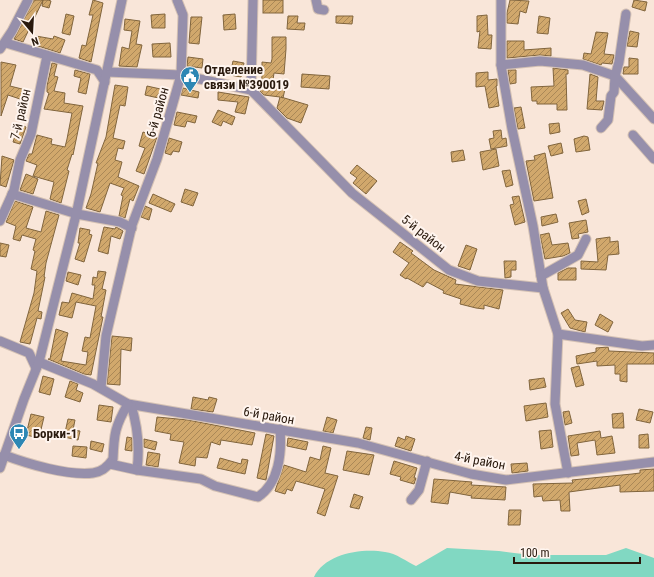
<svg xmlns="http://www.w3.org/2000/svg" width="654" height="577" viewBox="0 0 654 577" font-family="'Roboto Condensed',sans-serif">
<style>
.water{fill:#81d8c2}
.building{fill:url(#building-hatch);stroke:#81653d}
.lines{fill:none;stroke-linecap:round;stroke-linejoin:round}
.minor-casing{stroke:#d4c1b4;stroke-width:11}
.minor{stroke:#968fab;stroke-width:9}
.labels{text-anchor:middle;stroke-width:4;stroke-linejoin:round;paint-order:stroke}
.poi-label{font-size:13px;font-weight:bold;fill:#29190d;stroke:#fff5ef;text-anchor:start}
.street-label{font-size:13px;fill:#29190d;stroke:#fff5ef}
</style>
<defs>
<pattern id="building-hatch" width="6" height="6" patternUnits="userSpaceOnUse"><rect width="6" height="6" fill="#d1a86c"/><path d="M-1 1l2-2M0 6l6-6M5 7l2-2" fill="none" stroke="#aa8857"/></pattern>
</defs>
<rect width="100%" height="100%" fill="#f9e6d9"/>
<path class="water" d="M447,548L499,551L531,555H606L626,548L654,558V577H314C325,554 361,548 385,552C396,553 407,562 416,566Z"/>
<g class="building">
<polygon points="34,0 48,0 51,1 49,8 42,6 43,0 23,42 14,39"/>
<polygon points="93,0 103,3 91,62 79,58 82,45 86,46 93,15 89,15"/>
<rect x="263" y="0" width="20" height="13"/>
<polygon points="510,0 529,1 526,13 520,11 518,24 507,23 507,13"/>
<polygon points="634,0 647,2 645,11 632,7"/>
<polygon points="66,14 74,16 70,35 62,33"/>
<polygon points="165,14 165,28 152,28 151,15"/>
<polygon points="235,14 236,29 224,30 223,15"/>
<polygon points="487,15 488,35 492,35 491,49 478,48 480,31 477,32 477,16"/>
<polygon points="288,16 298,16 297,23 305,23 304,30 287,29"/>
<polygon points="336,16 353,16 352,24 336,23"/>
<polygon points="539,16 550,18 548,34 537,33"/>
<polygon points="191,17 202,17 199,44 189,43"/>
<polygon points="125,19 140,21 136,44 142,45 137,67 119,66 122,47 129,49 132,31 124,30"/>
<polygon points="630,31 639,33 637,47 627,46"/>
<polygon points="596,32 608,33 604,54 614,55 612,64 602,63 601,65 583,59 584,53 591,54"/>
<polygon points="36,36 53,39 54,36 65,40 60,53 35,45"/>
<polygon points="272,37 286,37 286,49 284,74 274,73 272,87 285,89 283,98 281,97 308,105 301,123 287,118 277,108 280,97 264,95 260,91 263,69 262,69 262,62 271,63 272,59"/>
<polygon points="507,41 524,41 524,50 551,48 551,56 540,55 507,58"/>
<polygon points="170,43 171,57 153,57 152,44"/>
<polygon points="188,57 203,59 202,68 187,66"/>
<polygon points="629,58 638,59 638,74 623,74 624,67 629,67"/>
<polygon points="233,61 244,63 241,77 230,75"/>
<polygon points="1,62 16,65 10,86 26,90 23,100 8,95 1,116"/>
<polygon points="52,63 57,64 54,76 58,77 54,91 65,93 64,103 83,106 73,155 72,154 67,170 69,171 61,203 50,199 54,182 33,176 37,165 26,161 29,154 32,154 37,135 52,139 51,144 65,147 67,139 72,113 44,109 49,93 47,92 47,86"/>
<polygon points="553,68 568,70 568,74 566,74 567,110 557,110 557,104 537,104 537,101 532,101 531,87 554,86"/>
<polygon points="75,70 90,74 86,94 78,92 81,78 74,76"/>
<polygon points="508,70 516,70 516,83 510,84"/>
<polygon points="488,72 488,80 497,79 497,86 496,86 499,106 489,108 485,86 476,87 476,73"/>
<polygon points="302,74 330,76 329,89 301,87"/>
<polygon points="590,74 598,77 596,101 604,101 602,110 587,109"/>
<polygon points="115,85 128,87 125,106 120,105 113,138 125,141 123,149 118,148 115,160 122,162 118,177 139,186 133,201 130,199 125,218 119,216 123,196 121,195 124,188 110,183 100,212 86,208 91,194 98,163 96,163 106,137"/>
<polygon points="147,86 165,90 163,99 145,95"/>
<polygon points="183,88 199,92 198,98 181,95"/>
<polygon points="218,92 249,97 245,114 235,112 238,102 218,100"/>
<polygon points="521,107 525,128 518,129 514,108"/>
<polygon points="218,110 235,117 232,125 223,121 221,126 212,122"/>
<polygon points="177,112 197,116 195,123 187,121 185,127 174,125"/>
<polygon points="559,123 560,132 550,134 549,124"/>
<polygon points="19,124 26,127 20,144 13,142"/>
<polygon points="501,130 502,139 506,138 507,146 491,149 489,139 494,138 493,131"/>
<polygon points="143,132 157,137 144,174 136,171 145,148 139,146"/>
<polygon points="584,136 588,137 590,150 576,152 574,139"/>
<polygon points="169,138 182,142 179,152 173,151 171,155 165,153"/>
<polygon points="561,143 563,153 551,156 548,146"/>
<polygon points="496,149 499,166 483,170 480,152"/>
<polygon points="463,150 465,160 452,162 451,152"/>
<polygon points="545,153 553,198 534,201 526,161 535,160 534,156"/>
<polygon points="2,156 14,160 6,187 0,185"/>
<polygon points="357,165 377,181 366,194 353,183 357,178 350,173"/>
<polygon points="510,170 513,185 506,187 502,171"/>
<polygon points="26,174 38,179 33,194 20,190"/>
<polygon points="185,189 198,193 193,206 181,202"/>
<polygon points="153,194 175,204 171,212 149,203"/>
<polygon points="519,196 525,222 515,225 510,205 514,204 512,197"/>
<polygon points="586,199 589,212 582,215 578,201"/>
<polygon points="15,201 33,207 26,228 41,232 46,211 59,215 46,263 44,277 45,277 38,311 42,312 41,319 37,318 30,344 20,342 34,293 37,271 31,269 35,251 33,250 36,239 22,235 20,241 13,239 16,226 6,222"/>
<polygon points="145,206 152,209 149,220 141,217"/>
<polygon points="556,214 558,222 542,226 541,217"/>
<polygon points="586,220 588,232 578,234 579,238 572,239 569,223"/>
<polygon points="104,227 115,229 116,227 118,228 123,231 120,239 111,236 108,254 98,251"/>
<polygon points="80,228 90,230 89,234 92,235 84,262 75,259 80,243 78,243"/>
<polygon points="549,233 552,245 568,243 570,253 563,256 545,259 540,235"/>
<polygon points="610,237 610,242 618,241 619,254 608,255 606,270 581,269 581,261 598,262 596,239"/>
<polygon points="400,242 413,251 411,253 434,270 456,280 455,284 503,290 499,309 484,305 484,309 476,308 460,304 461,299 443,293 444,291 427,282 423,287 407,278 406,279 400,275 409,263 393,252"/>
<polygon points="0,243 9,245 6,257 0,256"/>
<polygon points="466,245 477,249 470,270 458,266"/>
<polygon points="504,261 516,261 516,270 511,270 511,277 505,278"/>
<polygon points="568,268 576,268 576,280 558,280 558,273"/>
<polygon points="98,271 106,272 102,289 106,290 101,317 103,317 91,375 84,374 48,359 50,359 56,329 68,333 61,361 86,365 88,352 82,351 85,337 90,338 96,306 76,302 72,318 59,315 62,302 69,303 72,293 93,299 95,285 92,285 93,277 97,278"/>
<polygon points="68,272 81,275 78,285 66,281"/>
<polygon points="568,309 575,320 587,322 585,332 570,328 561,313"/>
<polygon points="600,314 613,322 608,332 595,325"/>
<polygon points="112,336 132,338 131,351 121,349 120,385 107,384"/>
<polygon points="608,347 609,351 654,353 654,364 627,364 627,382 620,381 620,374 615,374 615,365 597,366 597,361 577,364 576,356 596,352 596,348"/>
<polygon points="579,366 584,385 576,387 571,368"/>
<polygon points="43,376 54,379 50,395 39,392"/>
<polygon points="544,378 546,387 530,390 529,380"/>
<polygon points="70,381 78,384 76,390 83,393 80,402 65,397"/>
<polygon points="193,397 208,400 209,397 217,399 213,412 191,409"/>
<polygon points="546,403 548,417 526,421 524,406"/>
<polygon points="99,405 113,407 111,422 97,420"/>
<polygon points="639,409 653,412 650,423 636,420"/>
<polygon points="569,411 572,423 565,425 563,412"/>
<polygon points="623,413 624,428 613,428 612,414"/>
<polygon points="31,414 44,417 39,438 26,435"/>
<polygon points="157,417 188,420 255,433 252,445 221,440 220,445 211,442 207,458 196,457 195,466 179,463 184,442 170,440 171,434 155,431"/>
<polygon points="327,417 337,420 333,433 323,431"/>
<polygon points="68,419 75,420 73,430 80,431 78,440 64,437"/>
<polygon points="366,427 372,428 370,440 363,438"/>
<polygon points="551,430 553,447 541,449 539,431"/>
<polygon points="600,431 601,438 612,436 615,453 597,455 595,440 577,443 579,455 571,456 568,436"/>
<polygon points="266,434 274,436 266,480 257,478"/>
<polygon points="648,434 649,448 639,448 639,435"/>
<polygon points="406,436 415,439 411,451 395,446 398,437 405,440"/>
<polygon points="127,437 132,438 132,451 125,450"/>
<polygon points="288,438 308,442 306,450 287,446"/>
<polygon points="144,439 157,442 155,450 144,447"/>
<polygon points="91,441 104,444 102,452 90,449"/>
<polygon points="73,446 87,447 86,458 72,456"/>
<polygon points="323,446 331,448 325,473 338,476 325,516 317,513 325,489 296,481 292,491 287,489 285,494 275,491 284,465 306,472 310,457 320,460"/>
<polygon points="347,451 374,455 369,475 343,470"/>
<polygon points="148,452 160,454 158,467 146,465"/>
<polygon points="220,458 241,464 242,459 248,460 245,474 217,468"/>
<polygon points="394,461 417,468 414,478 416,478 414,484 400,480 401,477 390,474"/>
<polygon points="527,463 528,471 512,473 511,464"/>
<polygon points="654,469 654,491 620,492 620,485 569,492 570,511 561,511 560,500 543,501 542,496 534,497 533,484 573,483 572,480 632,474 640,473 640,470"/>
<polygon points="434,479 472,482 471,485 506,487 505,500 471,498 472,496 450,492 448,504 431,502"/>
<polygon points="354,494 363,497 359,509 350,507"/>
<polygon points="509,510 521,510 520,525 508,525"/>
</g>
<g class="lines">
<defs>
<g id="minor">
<polyline points="253,0 251,90 352,193 449,270 478,281 543,288"/>
<polyline points="316,0 318,9 324,10"/>
<polyline points="501,0 501,65 512,129 533,226 543,288 558,334 555,404 568,473"/>
<polyline points="6,43 97,70 105,82"/>
<polyline points="0,49 12,31 28,0"/>
<polyline points="501,65 540,61 583,65 615,76 654,119"/>
<polyline points="107,72 181,75 251,90"/>
<polyline points="601,128 608,120 611,96 614,92 615,76 619,62 626,14"/>
<polyline points="633,135 654,159"/>
<polyline points="12,194 77,214 120,222 132,228"/>
<polyline points="0,221 14,190 20,160 31,134 47,56"/>
<polyline points="541,276 578,255 586,239"/>
<polyline points="558,334 642,346 654,345"/>
<polyline points="0,341 29,353 36,368"/>
<polyline points="39,362 93,384 128,404 358,443 471,474 506,480 654,462"/>
<polyline points="101,388 106,336 132,225 157,159 181,75 183,15 177,0"/>
<path d="M131,405C138,427 140,446 137,470L201,479L215,486L258,497C279,483 282,453 280,429"/>
<path d="M4,455C28,464 68,476 93,473C102,472 109,465 113,459C114,434 115,426 128,404"/>
<polyline points="110,464 137,470"/>
<polyline points="0,468 24,399 39,362 76,215 122,0"/>
<polyline points="411,500 419,490 427,461"/>
</g>
</defs>
<use href="#minor" class="minor-casing"/>
<use href="#minor" class="minor"/>
</g>
<defs>
<symbol id="civic-pin" viewBox="-11 -11 22 30"><path d="M0 17L-7.5 6A9.5 9.5 0 1 1 7.5 6Z" fill="#2d87b4" stroke="#fff5ef"/><path d="M-.6-6.5H3V-4.5H.6V-3L4-1V1h2V6H-6V1h2V-1L-.6-3ZM-1.2 2.5V6h2.4V2.5Z" fill="#fff"/></symbol>
<symbol id="bus-pin" viewBox="-11 -11 22 30"><path d="M0 17L-7.5 6A9.5 9.5 0 1 1 7.5 6Z" fill="#2d87b4" stroke="#fff5ef"/><path d="M-5-6H5V4H4V6H2V4H-2V6H-4V4H-5ZM-3.5-4V0h7V-4ZM-3.5 1.2v1.5H-2V1.2ZM2 1.2v1.5H3.5V1.2Z" fill="#fff"/></symbol>
</defs>
<g fill-rule="evenodd">
<use href="#civic-pin" x="179" y="65" width="22" height="30"/>
<use href="#bus-pin" x="8" y="422" width="22" height="30"/>
</g>
<g class="labels">
<g class="poi-label">
<text x="204" y="74">Отделение<tspan x="204" dy="15">связи №390019</tspan></text>
<text x="33" y="438">Борки-1</text>
</g>
<g class="street-label">
<text transform="translate(157 112) rotate(-74)" y="5">6-й район</text>
<text transform="translate(20 114) rotate(-77)" y="5">7-й район</text>
<text transform="translate(424 233) rotate(38)" y="5">5-й район</text>
<text transform="translate(269 415) rotate(10)" y="5">6-й район</text>
<text transform="translate(480 460) rotate(11)" y="5">4-й район</text>
</g>
</g>
<g transform="translate(32 32) rotate(162)" stroke="#fff5ef" stroke-width="3" paint-order="stroke">
<path d="M0-3L7 15L0 10L-7 15Z" fill="#29190d"/>
<text y="-6" font-size="11" font-weight="bold" text-anchor="middle" fill="#29190d">N</text>
</g>
<path d="M514 557v6h126v-6" fill="none" stroke="#29190d" stroke-width="2"/>
<text x="520" y="557" font-size="12" fill="#29190d" stroke="#fff5ef" stroke-width="3" paint-order="stroke">100 m</text>
</svg>
